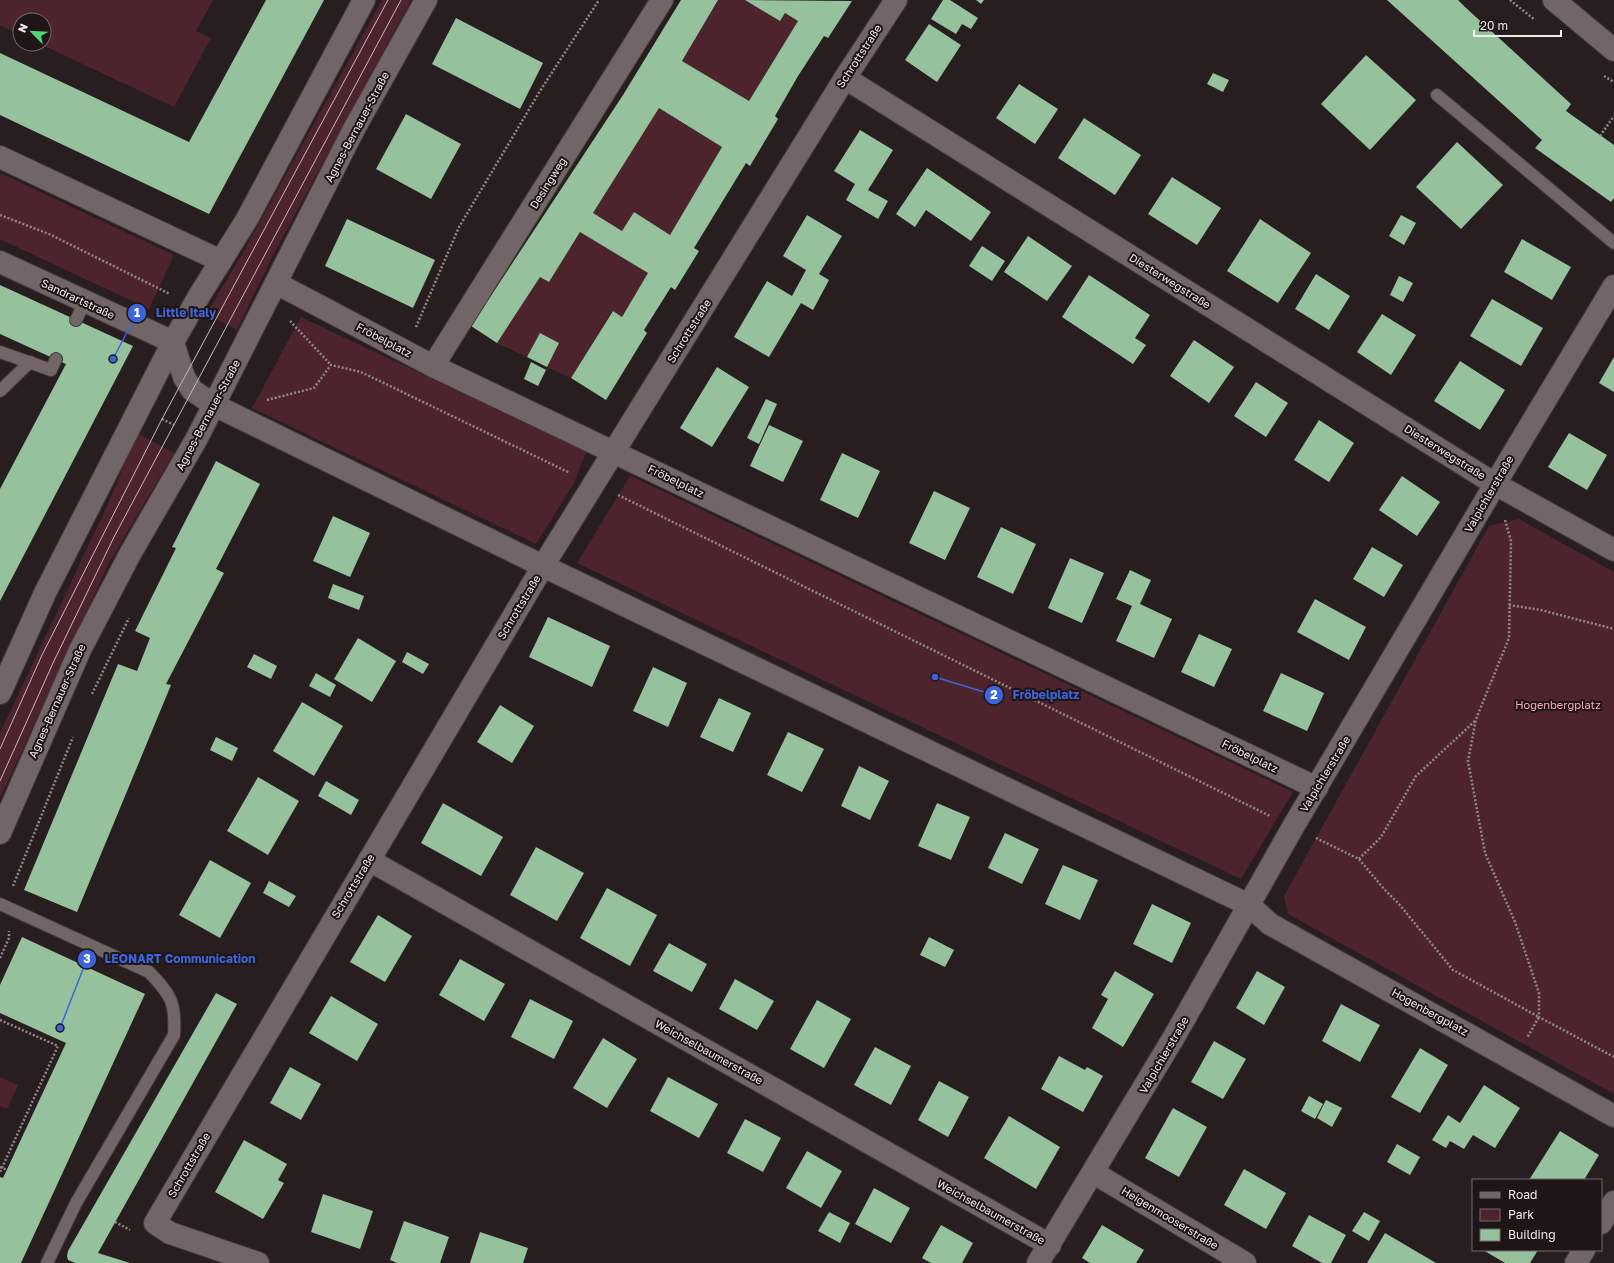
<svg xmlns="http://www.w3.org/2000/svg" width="1614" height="1263" viewBox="0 0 1614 1263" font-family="'Golos Text',sans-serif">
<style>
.green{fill:#4e242c}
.building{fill:#95c19d;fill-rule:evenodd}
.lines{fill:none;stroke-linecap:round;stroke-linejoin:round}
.lane-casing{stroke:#423a3b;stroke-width:14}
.street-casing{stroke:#423a3b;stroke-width:24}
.secondary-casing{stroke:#423a3b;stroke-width:24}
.path{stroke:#918889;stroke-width:2.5;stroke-dasharray:2 2;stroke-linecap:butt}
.lane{stroke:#716566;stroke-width:12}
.street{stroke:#716566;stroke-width:22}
.secondary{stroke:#716566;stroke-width:22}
.tram{stroke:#c4bcbd;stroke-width:1}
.labels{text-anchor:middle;stroke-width:4;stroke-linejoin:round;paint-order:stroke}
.street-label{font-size:11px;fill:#f2eaeb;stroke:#1f1516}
.park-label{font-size:11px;fill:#fba8b5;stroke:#1f1516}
.leader{fill:none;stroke:#3d65db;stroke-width:1.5}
.callout-dot{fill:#3d65db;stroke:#1f1516;stroke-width:1.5}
.mark-label{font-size:12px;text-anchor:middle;font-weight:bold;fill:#fff}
.callout-label{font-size:12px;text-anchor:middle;font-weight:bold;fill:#3d65db;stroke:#1f1516;stroke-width:4;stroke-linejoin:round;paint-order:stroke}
</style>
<rect width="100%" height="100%" fill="#281e1f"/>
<g class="green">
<polygon points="0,0 213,0 196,31 211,38 174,107 40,44 44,44 44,20 20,20 20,35 0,25"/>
<polygon points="382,0 411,0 271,259 237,330 206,314 241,256"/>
<polygon points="718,0 745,0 780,21 785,13 798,21 749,101 682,61"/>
<polygon points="659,108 722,147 670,235 634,213 622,231 593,213"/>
<polygon points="0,173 174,255 149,309 0,239"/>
<polygon points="580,232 648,273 622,317 612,311 571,378 547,367 559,343 541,333 527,357 497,343 540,277 549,282"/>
<polygon points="301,317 586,452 574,483 536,544 252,408"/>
<polygon points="137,433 174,453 109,563 0,798 0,733 108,504"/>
<polygon points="630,476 631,476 1293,792 1241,879 577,563"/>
<polygon points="1519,519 1614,572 1614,1094 1288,914 1284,896 1489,526"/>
<polygon points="0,1077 18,1085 7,1109 0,1106"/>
</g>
<g class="building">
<polygon points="266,0 324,0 209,214 0,115 0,53 189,142"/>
<path d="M681,0H718L682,61L749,101L798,21L785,13L780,21L745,0L852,1L828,38L824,36L798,76L775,116L778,119L750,166L746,163L694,248L699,251L675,290L671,287L644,330L647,333L606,400L571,378L613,311L622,317L648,273L580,232L549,282L540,277L497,343L471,326L623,95ZM659,108L722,147L670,235L634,212L622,231L593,213Z"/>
<polygon points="943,0 950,0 978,18 971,29 962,24 956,34 931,19"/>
<polygon points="976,0 984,0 981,4"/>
<polygon points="1387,0 1458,0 1465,7 1571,104 1566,111 1614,145 1614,198 1611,202 1535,148 1542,140"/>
<polygon points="456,18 543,63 520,109 432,64"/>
<polygon points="929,24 961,45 937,82 905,60"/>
<polygon points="1366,55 1416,100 1370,150 1321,104"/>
<polygon points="1213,73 1229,80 1223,92 1207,84"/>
<polygon points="1019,84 1058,109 1035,144 996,118"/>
<polygon points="406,114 461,144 431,199 376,169"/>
<polygon points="1084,118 1141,155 1115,195 1058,158"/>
<polygon points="860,130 893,150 868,190 888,201 878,219 846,200 855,184 834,171"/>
<polygon points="1457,142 1503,185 1461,229 1416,187"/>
<polygon points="927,168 991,212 971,241 926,210 915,227 896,214"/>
<polygon points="1172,177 1221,208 1197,245 1148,214"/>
<polygon points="807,215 842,236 819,274 829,280 813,310 801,303 769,357 734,337 767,281 792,296 806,270 783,256"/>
<polygon points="1401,215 1416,223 1404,245 1389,236"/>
<polygon points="347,219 435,260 413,308 325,266"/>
<polygon points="1260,219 1311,253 1278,303 1227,271"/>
<polygon points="1028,236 1072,266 1047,301 1004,272"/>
<polygon points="1522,239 1571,267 1552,300 1504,272"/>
<polygon points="982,246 1005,261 992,281 969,266"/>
<polygon points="1316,274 1350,296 1329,330 1295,309"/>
<polygon points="1089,275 1150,315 1135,338 1146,345 1133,364 1062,317"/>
<polygon points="1399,276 1413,283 1403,302 1390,295"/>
<polygon points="0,285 133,346 0,601 0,489 66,364 0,334"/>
<polygon points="1492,299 1543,328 1521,366 1470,336"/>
<polygon points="1382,314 1416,335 1391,375 1357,352"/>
<polygon points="540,333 559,343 547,367 527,357"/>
<polygon points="1194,340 1234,367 1209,403 1170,376"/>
<polygon points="1614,357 1614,392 1599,383"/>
<polygon points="1460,361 1505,390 1480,430 1434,401"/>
<polygon points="531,362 546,370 538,386 524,379"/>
<polygon points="717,367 749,387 712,447 680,428"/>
<polygon points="1256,382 1288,403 1266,437 1234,416"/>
<polygon points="766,399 777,404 759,444 747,438"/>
<polygon points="1319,420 1354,443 1329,482 1294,460"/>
<polygon points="769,425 803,441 783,482 750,466"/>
<polygon points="1569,433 1607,455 1587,490 1548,467"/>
<polygon points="842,453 880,471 858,518 820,500"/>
<polygon points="216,461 260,484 216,569 224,573 166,684 171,685 77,912 24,890 118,664 137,671 150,638 135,631 176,548 172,547"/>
<polygon points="1402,476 1440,502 1417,536 1379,510"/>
<polygon points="934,491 970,508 945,560 909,543"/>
<polygon points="333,516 370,533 350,577 313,561"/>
<polygon points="1001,527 1036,544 1013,594 977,577"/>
<polygon points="1372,547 1403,565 1384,597 1353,579"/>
<polygon points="1070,558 1104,573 1082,623 1048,608"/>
<polygon points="1130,570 1151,580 1140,604 1172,619 1154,658 1116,641 1132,606 1116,599"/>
<polygon points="333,584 364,596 359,610 328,598"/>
<polygon points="1315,599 1366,627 1349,660 1297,632"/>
<polygon points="548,617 610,646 592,687 529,657"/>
<polygon points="1199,634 1232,649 1214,687 1181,672"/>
<polygon points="358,638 396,661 372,702 334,679"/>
<polygon points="407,652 429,664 423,674 402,662"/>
<polygon points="254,654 277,666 271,679 247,667"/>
<polygon points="653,667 687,683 668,727 633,711"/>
<polygon points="316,673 336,685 330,697 309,686"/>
<polygon points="1281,673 1324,693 1307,731 1263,711"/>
<polygon points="719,698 751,713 733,752 700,737"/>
<polygon points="302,702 343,726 314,776 273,751"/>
<polygon points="500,705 534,726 512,763 477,742"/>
<polygon points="788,732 824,749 802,792 767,775"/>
<polygon points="216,737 238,748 232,761 210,750"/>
<polygon points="859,766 889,781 870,820 841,806"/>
<polygon points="258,777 299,801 268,855 227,831"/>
<polygon points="326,781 359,800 351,815 318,796"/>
<polygon points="443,803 503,837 481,876 421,843"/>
<polygon points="937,803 970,817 951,860 918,846"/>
<polygon points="1005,833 1039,849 1022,884 988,868"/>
<polygon points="536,847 584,873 557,921 510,895"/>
<polygon points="210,860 251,883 220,938 179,915"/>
<polygon points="1063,865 1098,880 1080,920 1045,904"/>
<polygon points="269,881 296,896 289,907 263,893"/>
<polygon points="607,888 657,915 630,966 580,938"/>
<polygon points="1152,904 1191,923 1172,963 1133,944"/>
<polygon points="378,915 412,936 385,982 350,962"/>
<polygon points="22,937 145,994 21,1263 0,1263 0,1177 3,1178 66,1043 0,1013 0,985"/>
<polygon points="929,937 954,950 945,967 920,955"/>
<polygon points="669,943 707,964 692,992 653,971"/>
<polygon points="460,959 505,984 484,1021 439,995"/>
<polygon points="1115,971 1154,994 1123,1047 1092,1028 1108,999 1101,995"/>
<polygon points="1257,971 1285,987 1264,1025 1236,1008"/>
<polygon points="735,979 774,1001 757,1030 719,1009"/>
<polygon points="216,993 237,1004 98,1253 130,1263 75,1263 68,1260 67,1256 68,1251"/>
<polygon points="331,996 378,1024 357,1061 309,1033"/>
<polygon points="530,999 573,1021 554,1059 511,1037"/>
<polygon points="817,1000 851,1019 824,1068 790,1049"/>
<polygon points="1341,1004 1380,1025 1360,1062 1322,1041"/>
<polygon points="603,1038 637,1059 607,1108 573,1088"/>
<polygon points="1214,1041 1246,1059 1223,1099 1191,1082"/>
<polygon points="875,1047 911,1066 891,1105 854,1085"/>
<polygon points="1420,1048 1448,1065 1420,1113 1391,1097"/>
<polygon points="1059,1056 1085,1070 1087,1067 1103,1076 1083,1112 1041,1089"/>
<polygon points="290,1067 321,1084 301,1120 270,1103"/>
<polygon points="668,1077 718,1104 699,1138 650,1111"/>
<polygon points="939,1081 969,1097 948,1137 918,1120"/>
<polygon points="1484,1085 1520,1108 1495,1148 1473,1135 1464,1149 1450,1141 1446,1148 1432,1140 1448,1115 1460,1123"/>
<polygon points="1309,1096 1323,1104 1315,1119 1301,1111"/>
<polygon points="1326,1100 1342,1108 1332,1127 1317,1118"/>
<polygon points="1173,1108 1207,1127 1179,1177 1145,1158"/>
<polygon points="1009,1116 1060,1147 1036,1189 984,1158"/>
<polygon points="745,1119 781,1138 763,1172 727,1153"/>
<polygon points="1560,1131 1599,1155 1584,1180 1529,1180"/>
<polygon points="244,1140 287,1164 278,1180 284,1183 263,1219 215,1192"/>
<polygon points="1397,1144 1420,1157 1410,1175 1387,1162"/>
<polygon points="807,1151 842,1171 821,1208 786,1188"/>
<polygon points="1244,1169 1286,1193 1266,1229 1224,1205"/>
<polygon points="874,1188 910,1208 891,1243 855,1224"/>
<polygon points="323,1194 373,1211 360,1249 311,1232"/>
<polygon points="829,1212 850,1223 840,1243 818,1231"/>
<polygon points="1364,1212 1380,1221 1369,1241 1352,1231"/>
<polygon points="1309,1215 1346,1235 1331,1263 1322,1263 1292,1246"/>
<polygon points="404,1221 449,1237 440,1263 397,1263 390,1260"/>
<polygon points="941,1225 973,1243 962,1263 931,1263 922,1258"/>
<polygon points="1102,1225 1144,1250 1136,1263 1090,1263 1082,1258"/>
<polygon points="480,1232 528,1248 523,1263 470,1263"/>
<polygon points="1385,1233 1436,1263 1367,1263"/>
<polygon points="1483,1250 1538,1250 1530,1263 1505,1263"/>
</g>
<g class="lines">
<defs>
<g id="lane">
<polyline points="1437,95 1614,243"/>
<polyline points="76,320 85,302"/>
<polyline points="0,352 51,370 56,359"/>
<polyline points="0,391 30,362"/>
<path d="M0,904L149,972C171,995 176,1002 174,1035L76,1203L47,1263"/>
</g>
<g id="street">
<polyline points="1554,0 1614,50"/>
<polyline points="845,78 1495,484 1614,550"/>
<polyline points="0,157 221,261"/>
<polyline points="0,262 173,342 184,377 192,390 214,405 543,566 1249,905 1270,924 1614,1116"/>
<polyline points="276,283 433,366 1317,788"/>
<polyline points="433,366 662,0"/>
<polyline points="369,860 1050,1245"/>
<polyline points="1094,1173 1245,1263"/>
<polyline points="1601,1223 1614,1202"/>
<polyline points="258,1263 170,1233 155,1223 543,566 845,78 896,0"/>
<polyline points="1038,1263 1174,1037 1293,827 1507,464 1614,286"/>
<polyline points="1576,1263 1584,1250"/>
</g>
<g id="secondary">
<polyline points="0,693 45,593 173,342 199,296 247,219 364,0"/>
<polyline points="0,833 80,650 130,554 197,438 354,129 426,0"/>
</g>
</defs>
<use href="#lane" class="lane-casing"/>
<use href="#street" class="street-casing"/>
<use href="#secondary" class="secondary-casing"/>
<g class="path">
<polyline points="1510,0 1535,20"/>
<polyline points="1604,76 1614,82"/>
<polyline points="1600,136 1614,116"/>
<polyline points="0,215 49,234 170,294"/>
<polyline points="290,321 331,365"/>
<polyline points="416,327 459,227 540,91 599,0"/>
<polyline points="267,400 314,388 331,365 361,372 570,473"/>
<polyline points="162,419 174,425"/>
<polyline points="618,495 1270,816"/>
<polyline points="1505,520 1511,541 1509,638 1476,719 1468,761 1485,853 1515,922 1539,993 1539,1017 1614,1057"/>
<polyline points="1509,605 1541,610 1614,629"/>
<polyline points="92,694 129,618"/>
<polyline points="1316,838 1359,859 1384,889 1399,904 1453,970 1539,1017 1527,1038"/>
<polyline points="1359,859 1381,837 1416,776 1476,720"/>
<polyline points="13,886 73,737"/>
<polyline points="0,958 9,938 9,931"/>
<polyline points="0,1020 58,1046 0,1172"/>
<polyline points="0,1167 7,1170"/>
<polyline points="115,1222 130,1230"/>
</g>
<use href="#lane" class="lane"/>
<use href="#street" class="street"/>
<use href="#secondary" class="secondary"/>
<g class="tram">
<polyline points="0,749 42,655 162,419 388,0"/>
<polyline points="0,781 53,663 114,537 401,0"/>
</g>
</g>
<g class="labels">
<g class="street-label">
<text transform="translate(859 56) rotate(-57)" y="4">Schrottstraße</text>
<text transform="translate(357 127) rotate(-62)" y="4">Agnes-Bernauer-Straße</text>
<text transform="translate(548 183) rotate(-58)" y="4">Desingweg</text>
<text transform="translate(1170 281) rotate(32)" y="4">Diesterwegstraße</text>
<text transform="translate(78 299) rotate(25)" y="4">Sandrartstraße</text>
<text transform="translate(689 331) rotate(-58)" y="4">Schrottstraße</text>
<text transform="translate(384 340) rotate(28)" y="4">Fröbelplatz</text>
<text transform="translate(208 415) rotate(-62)" y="4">Agnes-Bernauer-Straße</text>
<text transform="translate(1445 452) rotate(32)" y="4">Diesterwegstraße</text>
<text transform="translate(676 481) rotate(26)" y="4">Fröbelplatz</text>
<text transform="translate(1489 494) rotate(-60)" y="4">Valpichlerstraße</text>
<text transform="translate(519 607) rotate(-59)" y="4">Schrottstraße</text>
<text transform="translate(57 701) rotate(-66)" y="4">Agnes-Bernauer-Straße</text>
<text transform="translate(1250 756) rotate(26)" y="4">Fröbelplatz</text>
<text transform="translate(1325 774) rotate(-59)" y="4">Valpichlerstraße</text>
<text transform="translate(353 886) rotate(-59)" y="4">Schrottstraße</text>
<text transform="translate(1430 1012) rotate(29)" y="4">Hogenbergplatz</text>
<text transform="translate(709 1052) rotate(29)" y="4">Weichselbaumerstraße</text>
<text transform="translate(1164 1055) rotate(-60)" y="4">Valpichlerstraße</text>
<text transform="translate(189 1165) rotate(-60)" y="4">Schrottstraße</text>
<text transform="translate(991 1212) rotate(29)" y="4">Weichselbaumerstraße</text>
<text transform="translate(1170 1218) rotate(31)" y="4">Heigenmooserstraße</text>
</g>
<g class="park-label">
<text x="1558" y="709">Hogenbergplatz</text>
</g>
</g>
<path class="leader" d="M113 359L137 313M935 677L994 695M60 1028L87 959"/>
<g class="callout-dot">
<circle cx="113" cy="359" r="4"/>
<circle cx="935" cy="677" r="4"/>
<circle cx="60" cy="1028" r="4"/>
<circle cx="137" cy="313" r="10"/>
<circle cx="994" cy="695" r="10"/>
<circle cx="87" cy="959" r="10"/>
</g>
<g class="mark-label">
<text x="137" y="317">1</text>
<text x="994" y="699">2</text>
<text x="87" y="963">3</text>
</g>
<g class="callout-label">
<text x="186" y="317">Little Italy</text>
<text x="1046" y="699">Fröbelplatz</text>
<text x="180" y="963">LEONART Communication</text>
</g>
<rect x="1472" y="1179" width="130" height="72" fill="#1f1516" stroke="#736a6b"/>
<rect x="1480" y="1192" width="20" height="6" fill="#716566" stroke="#736a6b"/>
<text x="1508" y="1199" font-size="12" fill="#f2eaeb">Road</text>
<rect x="1480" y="1209" width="20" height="12" fill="#4e242c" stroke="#736a6b"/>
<text x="1508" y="1219" font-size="12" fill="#f2eaeb">Park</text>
<rect x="1480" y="1229" width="20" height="12" fill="#95c19d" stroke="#736a6b"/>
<text x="1508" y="1239" font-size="12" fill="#f2eaeb">Building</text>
<g transform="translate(32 32) rotate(294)"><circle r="19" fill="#1f1516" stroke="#736a6b"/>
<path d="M0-3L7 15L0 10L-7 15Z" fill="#4cd677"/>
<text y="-6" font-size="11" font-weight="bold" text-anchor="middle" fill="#f2eaeb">N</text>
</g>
<path d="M1474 30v6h87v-6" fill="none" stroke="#f2eaeb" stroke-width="2"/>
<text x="1480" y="30" font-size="12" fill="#f2eaeb" stroke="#1f1516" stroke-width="3" paint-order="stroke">20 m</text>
</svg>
